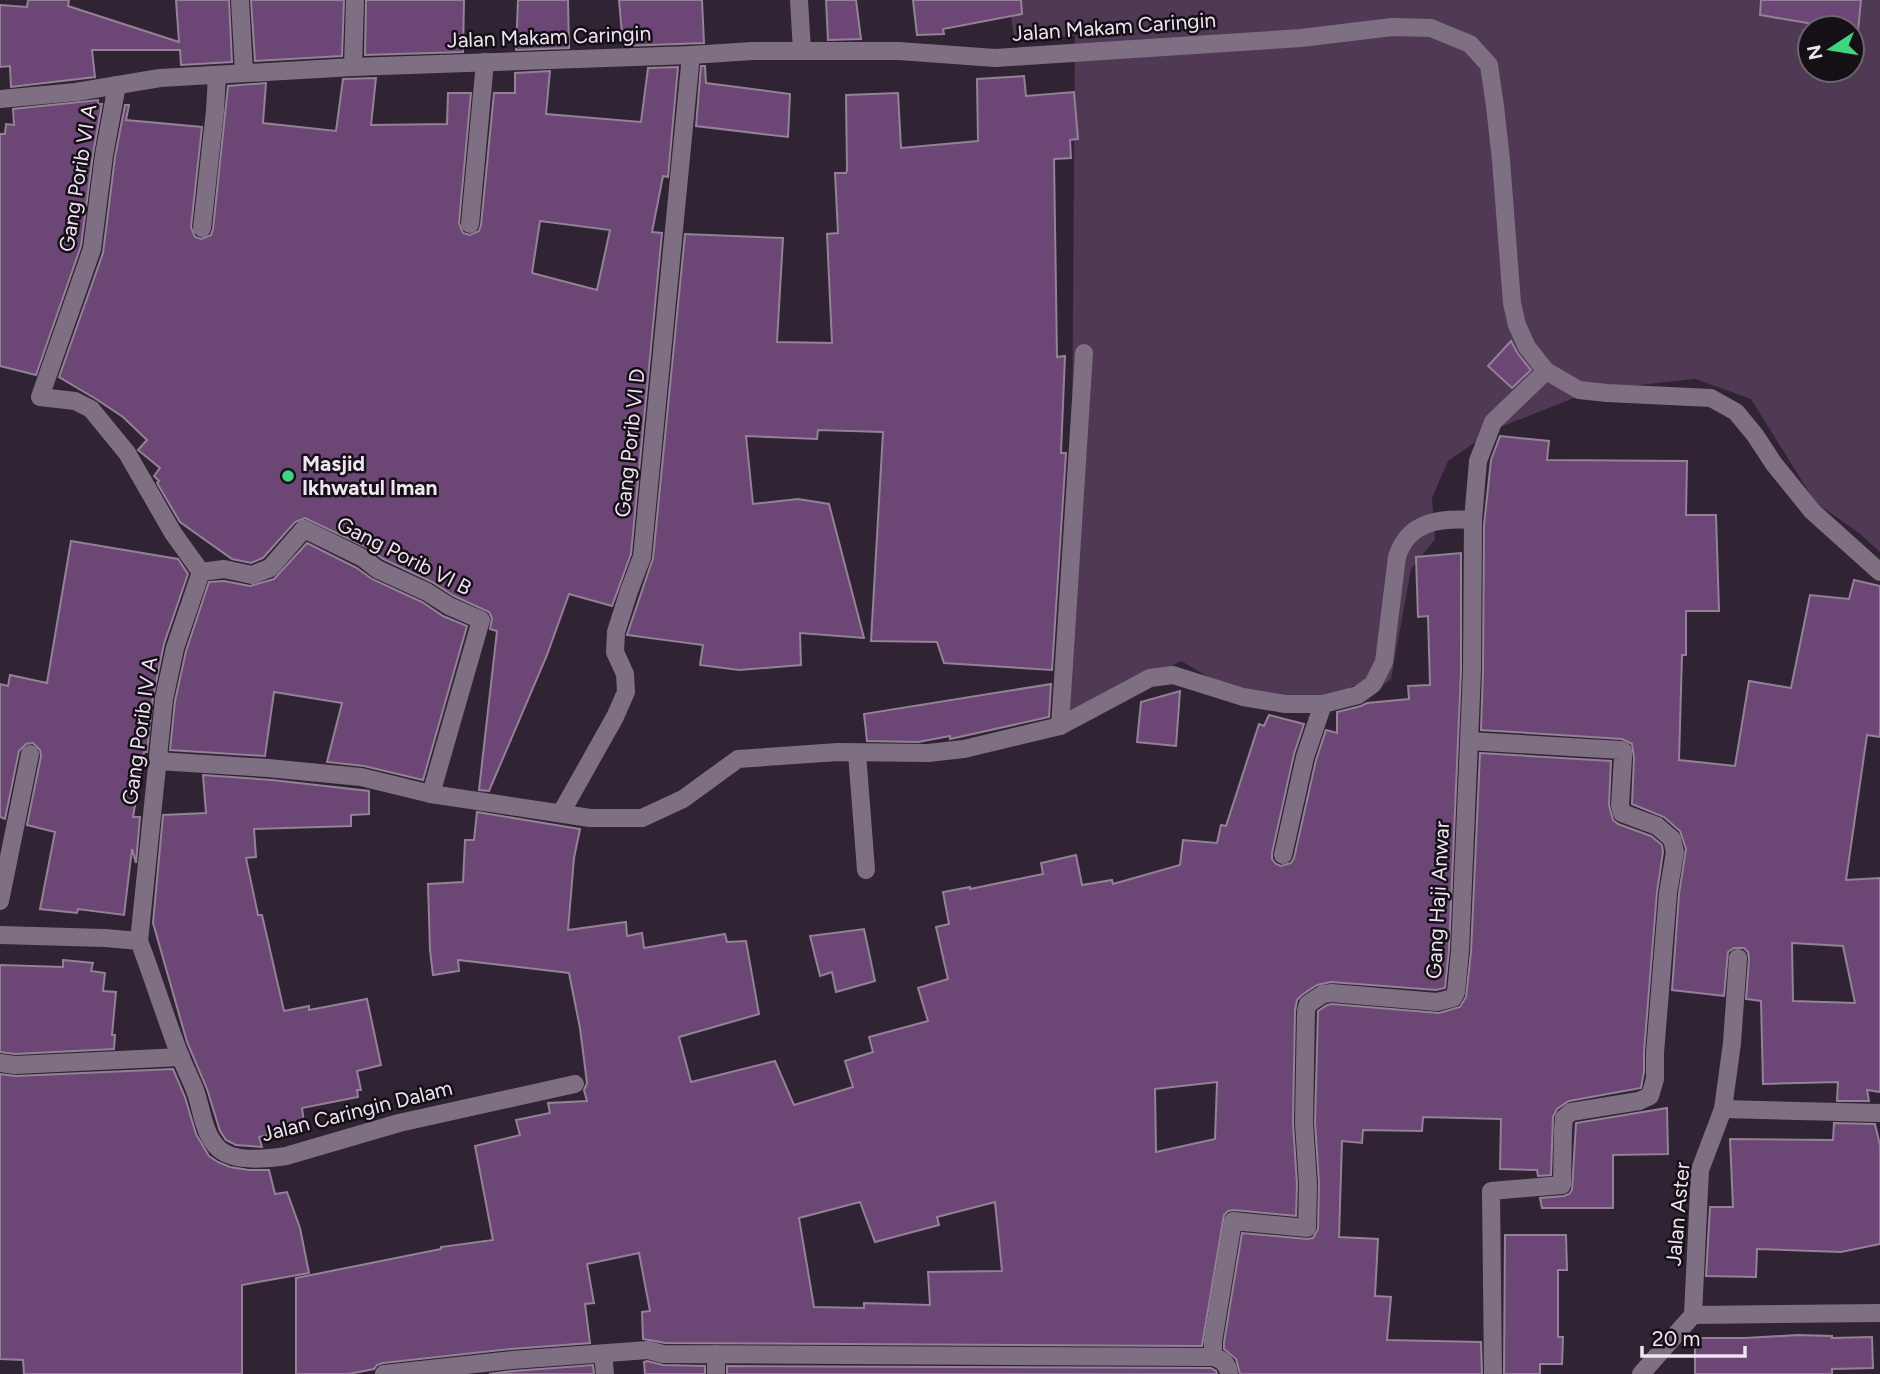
<svg xmlns="http://www.w3.org/2000/svg" width="1880" height="1374" viewBox="0 0 1880 1374" font-family="Figtree,sans-serif">
<style>
.green{fill:#4f3954;fill-rule:evenodd}
.building{fill:#6c4775;stroke:#928296;stroke-width:2;fill-rule:evenodd}
.lines{fill:none;stroke-linecap:round;stroke-linejoin:round}
.street{stroke:#7f6f83;stroke-width:18}
.poi-dot{fill:#39d87f;stroke:#150f16;stroke-width:2.5}
.labels{text-anchor:middle;stroke-width:5;stroke-linejoin:round;paint-order:stroke}
.street-label{font-size:21px;fill:#eee5f0;stroke:#150f16}
.poi-label{font-size:21px;font-weight:bold;fill:#eee5f0;stroke:#150f16;text-anchor:start}
</style>
<rect width="100%" height="100%" fill="#302333"/>
<path class="green" d="M1009,0H1880V552L1859,533L1815,502L1751,399L1695,379L1594,390L1493,430L1448,461L1432,498L1435,539L1411,569L1391,679L1381,687L1353,686L1327,699L1252,702L1181,661L1070,722L1075,36L1014,38ZM1810,28H1852V70H1810Z"/>
<g class="building">
<polygon points="28,0 69,0 68,6 179,42 176,0 229,0 232,62 181,65 180,50 92,50 95,77 11,87 10,66 0,67 0,5 27,7"/>
<polygon points="251,0 344,0 342,56 255,61"/>
<polygon points="366,0 464,0 463,52 365,55"/>
<polygon points="518,0 568,0 569,48 516,50"/>
<polygon points="619,0 702,0 704,43 623,46"/>
<polygon points="826,0 856,0 861,39 828,40"/>
<polygon points="913,0 1021,0 1022,14 943,29 944,34 917,35"/>
<polygon points="1761,0 1861,0 1858,31 1852,31 1852,28 1837,28 1760,15"/>
<polygon points="701,66 705,66 706,83 790,94 788,137 696,126"/>
<path d="M678,67L668,177L663,176L652,232L662,233L631,554L612,606L569,594L547,655L489,791L479,790L497,631L490,629L492,618L489,612L454,596L432,582L383,559L368,548L305,518L295,522L263,558L251,563L232,559L180,522L157,483L159,481L154,476L160,468L138,450L147,440L123,417L96,399L59,377L103,253L115,157L125,105H129L126,120L202,127L191,227L195,237L201,239L211,235L213,229L228,86L266,83L263,123L336,131L343,79L376,78L371,125L447,124L448,93H471L459,223L463,233L470,235L479,231L481,225L494,93H515V73L550,71L546,114L641,122L648,68ZM540,221L610,230L597,290L532,273Z"/>
<polygon points="1024,76 1026,96 1074,92 1078,139 1070,140 1071,158 1054,159 1057,357 1065,356 1061,453 1066,453 1052,670 944,663 937,642 871,641 883,432 818,430 817,439 746,436 753,504 798,499 829,504 864,638 800,633 801,665 739,670 700,665 703,645 627,635 653,558 685,234 783,238 777,342 832,343 827,234 838,233 835,173 846,173 847,170 846,95 898,93 901,148 978,141 977,79"/>
<polygon points="98,100 98,104 102,104 93,154 81,246 36,375 0,366 0,134 5,134 6,124 14,125 13,109"/>
<polygon points="1511,341 1518,354 1531,370 1512,388 1488,366"/>
<path d="M1500,436L1549,441L1547,460L1687,461L1686,515H1716L1719,611H1686V655H1682L1679,760L1735,766L1749,681L1791,688L1810,595L1849,599L1854,580L1880,586V737L1867,735L1846,880L1880,878V1092L1867,1090L1869,1101H1837L1838,1082L1763,1084L1761,1001L1746,999L1749,959L1748,952L1744,948H1734L1728,952L1724,996L1672,990L1679,894L1686,849L1680,831L1664,817L1632,804L1634,758L1632,744L1622,739L1481,730L1483,671L1484,525L1491,460ZM1792,943L1843,946L1855,1003L1793,1001Z"/>
<polygon points="71,541 178,559 188,574 164,644 153,697 147,752 144,752 133,817 140,817 136,863 132,849 124,915 78,909 77,913 40,909 55,832 27,825 41,756 40,750 33,743 26,744 19,751 5,819 0,817 0,684 8,686 10,675 47,683"/>
<polygon points="307,543 357,568 372,579 422,602 443,616 467,626 423,780 364,766 327,762 342,703 274,692 265,756 170,750 175,701 186,651 209,582 224,581 250,586 274,579"/>
<path d="M1461,553V671L1449,950L1445,988L1436,990L1331,982L1317,985L1302,995L1297,1000L1295,1011L1293,1123L1297,1184L1296,1216L1234,1210L1228,1211L1224,1215L1202,1346L665,1343L643,1339L642,1312L650,1311L639,1253L587,1264L594,1303L585,1304L590,1343L511,1349L383,1363L377,1365L374,1369L349,1374H296V1278L441,1249V1247L493,1240L475,1146L520,1135L516,1120L550,1113L548,1103L587,1101L584,1090L587,1083L580,1028L569,973L458,960L459,971L433,975L430,950L428,884L463,882L465,840H474L477,812L580,829L574,858L568,930L626,922L627,936L642,933L644,948L725,934L727,942L746,941L759,1014L679,1037L691,1082L775,1061L794,1105L853,1087L845,1061L873,1052L869,1037L928,1021L918,988L948,979L936,927L949,924L943,892L970,887V889L1043,874L1041,863L1076,855L1082,885L1112,880L1113,884L1180,865L1183,840L1217,843L1221,825L1226,826L1259,724L1264,726L1269,715L1304,724L1294,754L1272,853V859L1276,864L1281,866L1291,863L1294,858L1316,760L1326,730L1337,733V712L1361,706L1367,703L1409,699L1408,686L1430,685L1428,616L1418,617L1416,557ZM1217,1082L1215,1139L1156,1152L1155,1089ZM860,1202L875,1242L939,1225L937,1217L995,1202L1002,1271L928,1272L930,1305L864,1303V1308L814,1307L799,1218Z"/>
<polygon points="1051,684 1049,717 950,739 950,736 918,742 867,741 864,714"/>
<polygon points="1180,691 1176,746 1137,742 1141,702"/>
<polygon points="1480,753 1611,761 1609,805 1613,820 1618,824 1651,836 1662,845 1663,852 1657,892 1644,1052 1644,1072 1641,1088 1569,1101 1557,1109 1553,1117 1551,1175 1538,1176 1537,1170 1500,1169 1501,1119 1423,1117 1422,1131 1363,1130 1362,1143 1342,1141 1339,1237 1378,1239 1375,1296 1391,1297 1387,1340 1481,1342 1482,1374 1240,1374 1236,1359 1224,1349 1224,1342 1242,1233 1307,1239 1313,1238 1318,1229 1319,1183 1315,1123 1318,1011 1327,1005 1332,1004 1439,1013 1460,1007 1466,997 1471,952"/>
<polygon points="203,775 272,780 369,791 369,814 351,815 351,826 254,829 256,857 246,858 258,915 262,915 284,1011 309,1006 309,1010 367,999 381,1065 357,1071 361,1090 357,1090 358,1097 302,1108 304,1123 284,1126 285,1129 277,1131 278,1133 259,1137 262,1147 236,1145 226,1140 220,1131 207,1089 187,1042 153,923 163,815 206,813"/>
<polygon points="864,929 875,981 836,992 832,972 820,976 810,936"/>
<polygon points="63,960 93,963 91,971 105,973 103,991 116,992 112,1035 115,1035 114,1049 15,1054 0,1052 0,965 63,967"/>
<polygon points="173,1069 185,1097 196,1134 209,1156 218,1162 230,1167 249,1170 269,1170 275,1194 287,1192 300,1228 309,1273 242,1285 242,1374 24,1374 23,1360 0,1359 0,1074 16,1076"/>
<polygon points="1667,1108 1668,1154 1613,1155 1613,1208 1542,1208 1540,1198 1564,1196 1569,1194 1572,1190 1576,1123"/>
<polygon points="1834,1123 1875,1124 1880,1145 1880,1244 1841,1252 1757,1249 1756,1277 1706,1276 1710,1207 1733,1207 1730,1139 1833,1140"/>
<polygon points="1505,1235 1566,1235 1567,1270 1558,1270 1558,1337 1563,1337 1562,1364 1540,1364 1540,1374 1504,1374"/>
<polygon points="1798,1335 1832,1336 1832,1338 1872,1337 1873,1368 1832,1369 1832,1374 1695,1374 1695,1338 1745,1338"/>
<polygon points="647,1361 663,1365 705,1366 705,1374 645,1374 644,1362"/>
<polygon points="593,1365 594,1374 489,1374 513,1371"/>
<polygon points="727,1366 1211,1368 1216,1371 1217,1374 727,1374"/>
</g>
<g class="lines">
<g class="street">
<polyline points="240,0 244,73"/>
<polyline points="799,0 802,51"/>
<polyline points="353,67 355,0"/>
<polyline points="117,85 104,155 92,249 40,397 75,401 91,409 127,453 173,533 201,572 175,648 164,699 139,941"/>
<polyline points="0,99 76,92 160,78 353,67 691,55 753,51 899,51 995,58 1301,38 1392,27 1431,28 1470,44 1489,65 1495,106 1501,160 1512,303 1517,325 1527,347 1546,371 1579,390 1607,393 1711,398 1736,412 1755,435 1774,464 1812,511 1880,572"/>
<polyline points="470,224 485,62"/>
<polyline points="202,228 215,111 217,75"/>
<polyline points="201,572 224,569 252,575 270,568 304,529 363,558 377,569 427,592 449,606 481,620 431,794"/>
<polyline points="1060,726 1084,353"/>
<polyline points="1469,741 1621,750 1623,751 1623,758 1620,805 1622,813 1657,826 1672,839 1675,852 1668,893 1655,1053 1655,1079 1650,1096 1639,1101 1571,1112 1564,1118 1563,1130 1562,1185 1491,1191 1493,1374"/>
<polyline points="857,753 866,870"/>
<path d="M158,761L268,768L361,777L431,794L590,818H642L683,799L738,759L838,752L928,753L964,749L1060,726L1150,678L1173,675L1243,697L1285,704H1323L1358,695L1373,684L1384,662L1397,557C1408,521 1440,518 1473,520"/>
<polyline points="561,813 615,717 626,692 625,674 615,652 616,632 629,591 642,557 691,55"/>
<polyline points="1283,855 1305,757 1323,704"/>
<polyline points="0,901 30,754"/>
<path d="M0,935L105,938L139,941C154,980 166,1020 181,1058C186,1070 192,1082 196,1093C202,1111 204,1135 218,1148C233,1163 267,1159 286,1156L399,1123L575,1084"/>
<polyline points="0,1063 15,1065 181,1057"/>
<polyline points="1723,1109 1880,1113"/>
<polyline points="1693,1315 1880,1313"/>
<polyline points="603,1354 605,1374"/>
<polyline points="1213,1357 1213,1341 1233,1221 1307,1228 1308,1184 1304,1123 1306,1011 1308,1004 1323,994 1332,993 1437,1002 1453,998 1456,992 1460,951 1472,671 1473,520 1478,461 1493,422 1546,371"/>
<path d="M384,1374L512,1360L648,1350L663,1354L1213,1357C1222,1359 1228,1364 1229,1374"/>
<polyline points="716,1374 716,1354"/>
<polyline points="1641,1374 1693,1315 1700,1170 1723,1109 1732,1043 1738,958"/>
</g>
</g>
<circle class="poi-dot" cx="288" cy="476" r="7"/>
<g class="labels">
<g class="street-label">
<text transform="translate(1114 27) rotate(-4)" y="7">Jalan Makam Caringin</text>
<text transform="translate(549 37) rotate(-2)" y="7">Jalan Makam Caringin</text>
<text transform="translate(78 178) rotate(-81)" y="7">Gang Porib VI A</text>
<text transform="translate(630 443) rotate(-84)" y="7">Gang Porib VI D</text>
<text transform="translate(404 556) rotate(27)" y="7">Gang Porib VI B</text>
<text transform="translate(140 731) rotate(-82)" y="7">Gang Porib IV A</text>
<text transform="translate(1438 900) rotate(-87)" y="7">Gang Haji Anwar</text>
<text transform="translate(357 1111) rotate(-14)" y="7">Jalan Caringin Dalam</text>
<text transform="translate(1678 1214) rotate(-85)" y="7">Jalan Aster</text>
</g>
<g class="poi-label">
<text x="302" y="471">Masjid<tspan x="302" dy="24">Ikhwatul Iman</tspan></text>
</g>
</g>
<g transform="translate(1831 49) rotate(258)"><circle r="33" fill="#150f16" stroke="#6c656d" stroke-width="2"/>
<path d="M0-5L12 26L0 18L-12 26Z" fill="#39d87f"/>
<text y="-10" font-size="19" font-weight="bold" text-anchor="middle" fill="#eee5f0">N</text>
</g>
<path d="M1642 1346v10h103v-10" fill="none" stroke="#eee5f0" stroke-width="3.5"/>
<text x="1652" y="1346" font-size="21" fill="#eee5f0" stroke="#150f16" stroke-width="5" paint-order="stroke">20 m</text>
</svg>
